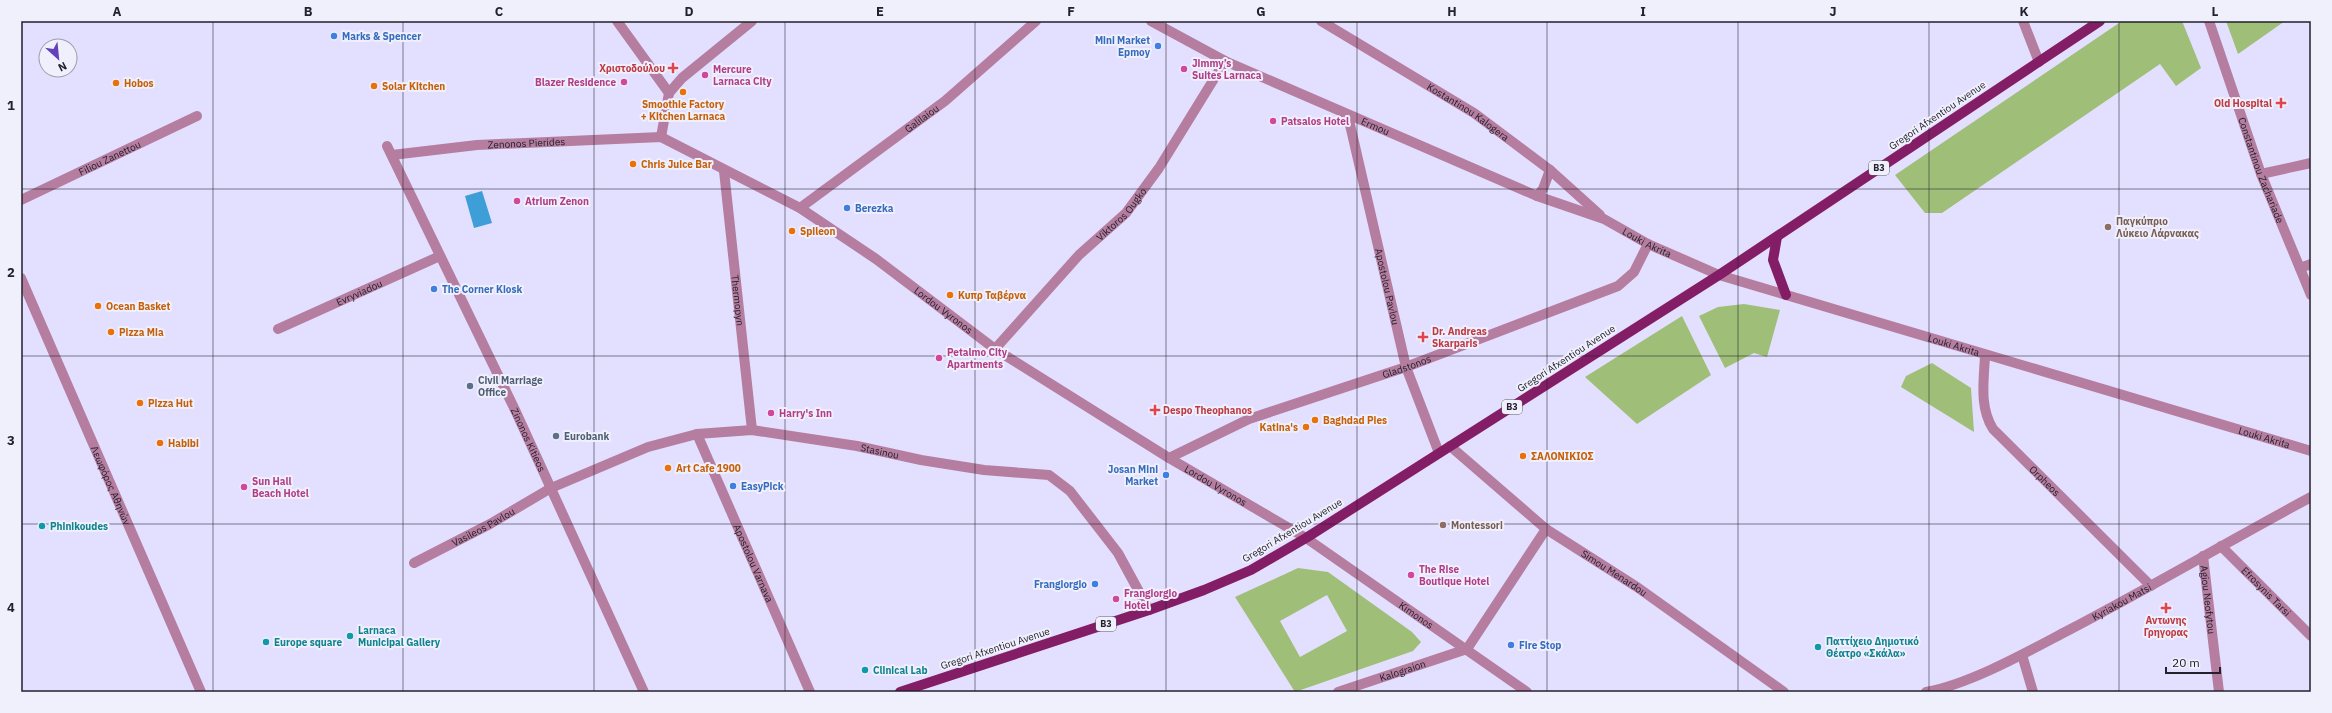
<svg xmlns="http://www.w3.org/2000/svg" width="2332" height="713" viewBox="0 0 2332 713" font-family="'IBM Plex Sans',sans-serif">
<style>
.green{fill:#9fbf78;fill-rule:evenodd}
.water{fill:#3d9ed8}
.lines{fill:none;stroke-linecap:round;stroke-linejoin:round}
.minor{stroke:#b57d9f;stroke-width:10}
.tertiary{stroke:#b57d9f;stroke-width:10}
.primary{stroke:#831d65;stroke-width:10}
.grid{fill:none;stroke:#22212c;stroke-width:1;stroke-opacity:0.55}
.shop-dot{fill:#3f7fe0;stroke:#f0effc;stroke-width:1.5}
.health-dot{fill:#e0444e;stroke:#f0effc;stroke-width:1.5}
.hotel-dot{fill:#d1479c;stroke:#f0effc;stroke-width:1.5}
.food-dot{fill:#e8710a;stroke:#f0effc;stroke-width:1.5}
.education-dot{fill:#8d6e63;stroke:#f0effc;stroke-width:1.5}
.service-dot{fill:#5c6f8a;stroke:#f0effc;stroke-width:1.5}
.culture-dot{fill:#0f9aa8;stroke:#f0effc;stroke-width:1.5}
.labels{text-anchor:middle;stroke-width:4;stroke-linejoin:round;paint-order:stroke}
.shield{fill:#f0effc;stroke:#605f6a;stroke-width:1}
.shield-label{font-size:9px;font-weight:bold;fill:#22212c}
.shop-label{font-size:10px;font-weight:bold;fill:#366cbe;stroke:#f0effc;text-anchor:start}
.hotel-label{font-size:10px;font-weight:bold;fill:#b23c85;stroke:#f0effc;text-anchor:start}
.health-label{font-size:10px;font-weight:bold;fill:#be3a42;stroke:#f0effc;text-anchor:end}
.food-label{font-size:10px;font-weight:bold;fill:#c56008;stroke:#f0effc;text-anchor:start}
.street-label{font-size:10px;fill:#22212c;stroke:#f0effc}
.education-label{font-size:10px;font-weight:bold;fill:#785e54;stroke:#f0effc;text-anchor:start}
.service-label{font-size:10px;font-weight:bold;fill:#4e5e75;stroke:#f0effc;text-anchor:start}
.culture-label{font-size:10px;font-weight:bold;fill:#0d838f;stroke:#f0effc;text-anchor:start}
.neatline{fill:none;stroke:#22212c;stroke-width:1.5}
.grid-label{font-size:13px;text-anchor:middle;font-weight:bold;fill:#22212c}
</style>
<rect width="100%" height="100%" fill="#e3dfff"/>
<g class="green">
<polygon points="2122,21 2182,21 2201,68 2176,86 2160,64 1942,213 1925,213 1895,175"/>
<polygon points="2226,21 2285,21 2238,54"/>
<polygon points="1744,304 1780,310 1767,357 1754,353 1725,368 1699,316 1718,307"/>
<polygon points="1682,316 1711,375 1637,424 1585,377"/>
<polygon points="1932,363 1971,388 1974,432 1901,387 1906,376"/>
<path d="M1298,568L1328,572L1412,632L1421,642L1413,651L1295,692L1235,597ZM1327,595L1347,631L1300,657L1280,621Z"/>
</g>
<polygon class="water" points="482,191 492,223 474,228 465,196"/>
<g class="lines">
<g class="minor">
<polyline points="617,21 669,93 661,137"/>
<path id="s1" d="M2209,21L2261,174L2311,295"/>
<polyline points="669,93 682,78 752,21"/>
<path id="s2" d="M1348,116L1406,367L1439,453"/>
<path id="s3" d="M392,155L477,145L661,137L800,208L876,259L995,349L1169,458L1306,538L1527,692"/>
<path id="s4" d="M724,171L752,430"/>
<polyline points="2261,174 2311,163"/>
<path id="s5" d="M21,200L197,116"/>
<path id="s6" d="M800,208L945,101L1036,21"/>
<polyline points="2300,268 2311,264"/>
<path id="s7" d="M278,329L440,256"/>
<path id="s8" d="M995,349L1079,255L1126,213L1159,168L1225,61"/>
<path id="s9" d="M1985,355C1984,381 1979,406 1993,429L2151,586"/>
<path id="s10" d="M697,434L810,692"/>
<path id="s11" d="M1450,446L1546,529L1637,587L1784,692"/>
<path id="s12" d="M1169,458L1249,419L1406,367L1618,286L1634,272L1648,244"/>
<path id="s13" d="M2221,546L2311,636"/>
<path id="s14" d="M2203,556L2219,692"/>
<path id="s15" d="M414,563L490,524L551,488L648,447L697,434L752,430L857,446L921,460L984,470L1049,475L1070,491L1118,553L1149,610"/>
<polyline points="2022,655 2033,692"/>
<path id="s16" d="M1338,692L1467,649L1546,529"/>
<path id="s17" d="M1926,692C1970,684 2027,652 2067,631C2149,588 2229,541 2311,497"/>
</g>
<g class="tertiary">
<path id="s18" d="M1151,21L1225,61L1537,196L1604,219L1648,244L1719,275L2311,451"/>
<path id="s19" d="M1321,21L1474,113L1550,170L1600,215"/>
<polyline points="2023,21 2039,62"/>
<path id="s20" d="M387,146L516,412L644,692"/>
<polyline points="1537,196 1543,189 1550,170"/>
<path id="s21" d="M21,278L201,692"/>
</g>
<g class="primary">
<polyline points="1777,237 1773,260 1786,295"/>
<polyline points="900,692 1149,610 1204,590 1251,570 1306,538 1719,275 2100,21"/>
</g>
</g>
<path class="grid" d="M213,21V692M403,21V692M594,21V692M785,21V692M975,21V692M1166,21V692M1357,21V692M1547,21V692M1738,21V692M1929,21V692M2119,21V692M21,189H2311M21,356H2311M21,524H2311"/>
<g class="shop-dot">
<circle cx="334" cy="36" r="4"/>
<circle cx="1158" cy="46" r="4"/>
<circle cx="847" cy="208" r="4"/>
<circle cx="434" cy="289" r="4"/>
<circle cx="1166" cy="475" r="4"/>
<circle cx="733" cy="486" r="4"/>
<circle cx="1095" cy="584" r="4"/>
<circle cx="1511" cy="645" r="4"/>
</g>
<g class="health-dot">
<path d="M671 62h4v4h4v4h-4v4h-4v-4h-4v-4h4z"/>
<path d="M2279 97h4v4h4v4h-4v4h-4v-4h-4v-4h4z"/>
<path d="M1421 331h4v4h4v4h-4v4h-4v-4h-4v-4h4z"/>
<path d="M1153 404h4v4h4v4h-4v4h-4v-4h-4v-4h4z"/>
<path d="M2164 602h4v4h4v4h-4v4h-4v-4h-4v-4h4z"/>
</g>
<g class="hotel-dot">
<circle cx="1184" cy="69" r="4"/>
<circle cx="705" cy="75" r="4"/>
<circle cx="624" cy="82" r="4"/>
<circle cx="1273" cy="121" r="4"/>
<circle cx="517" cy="201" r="4"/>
<circle cx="939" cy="358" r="4"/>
<circle cx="771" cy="413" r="4"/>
<circle cx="244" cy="487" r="4"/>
<circle cx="1411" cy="575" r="4"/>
<circle cx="1116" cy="599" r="4"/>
</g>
<g class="food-dot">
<circle cx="116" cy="83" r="4"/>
<circle cx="374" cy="86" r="4"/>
<circle cx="683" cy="92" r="4"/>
<circle cx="633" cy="164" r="4"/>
<circle cx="792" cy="231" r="4"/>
<circle cx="950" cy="295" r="4"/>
<circle cx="98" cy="306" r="4"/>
<circle cx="111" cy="332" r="4"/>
<circle cx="140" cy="403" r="4"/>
<circle cx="1315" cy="420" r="4"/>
<circle cx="1306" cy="427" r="4"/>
<circle cx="160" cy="443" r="4"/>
<circle cx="1523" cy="456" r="4"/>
<circle cx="668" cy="468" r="4"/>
</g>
<g class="education-dot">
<circle cx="2108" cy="227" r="4"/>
<circle cx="1443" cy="525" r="4"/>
</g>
<g class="service-dot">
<circle cx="470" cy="386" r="4"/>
<circle cx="556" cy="436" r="4"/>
</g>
<g class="culture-dot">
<circle cx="42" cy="526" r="4"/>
<circle cx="350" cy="636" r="4"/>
<circle cx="266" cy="642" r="4"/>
<circle cx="1818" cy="647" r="4"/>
<circle cx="865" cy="670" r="4"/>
</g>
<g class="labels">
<g class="shield">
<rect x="1869" y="161" width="20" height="14" rx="3"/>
<rect x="1502" y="400" width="20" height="14" rx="3"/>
<rect x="1096" y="617" width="20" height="14" rx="3"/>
</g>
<g class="shield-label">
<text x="1879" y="171">B3</text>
<text x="1512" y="410">B3</text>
<text x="1106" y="627">B3</text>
</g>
<g class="shop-label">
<text x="342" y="40">Marks &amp; Spencer</text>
<text x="1150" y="44" text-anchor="end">Mini Market<tspan x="1150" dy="12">Epmoy</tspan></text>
<text x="855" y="212">Berezka</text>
<text x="442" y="293">The Corner Kiosk</text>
<text x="1158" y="473" text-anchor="end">Josan Mini<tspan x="1158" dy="12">Market</tspan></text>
<text x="741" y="490">EasyPick</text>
<text x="1087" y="588" text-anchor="end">Frangiorgio</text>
<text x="1519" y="649">Fire Stop</text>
</g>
<g class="hotel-label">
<text x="1192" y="67">Jimmy’s<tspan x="1192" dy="12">Suites Larnaca</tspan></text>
<text x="713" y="73">Mercure<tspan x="713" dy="12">Larnaca City</tspan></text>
<text x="616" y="86" text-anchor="end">Blazer Residence</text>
<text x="1281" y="125">Patsalos Hotel</text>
<text x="525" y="205">Atrium Zenon</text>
<text x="947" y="356">Petalmo City<tspan x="947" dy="12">Apartments</tspan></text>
<text x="779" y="417">Harry's Inn</text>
<text x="252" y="485">Sun Hall<tspan x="252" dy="12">Beach Hotel</tspan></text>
<text x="1419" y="573">The Rise<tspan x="1419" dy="12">Boutique Hotel</tspan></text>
<text x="1124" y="597">Frangiorgio<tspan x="1124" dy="12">Hotel</tspan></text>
</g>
<g class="health-label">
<text x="665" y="72">Χριστοδούλου</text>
<text x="2272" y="107">Old Hospital</text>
<text x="1432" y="335" text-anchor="start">Dr. Andreas<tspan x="1432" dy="12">Skarparis</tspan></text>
<text x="1163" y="414" text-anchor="start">Despo Theophanos</text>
<text x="2166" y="624" text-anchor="middle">Αντωνης<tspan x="2166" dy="12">Γρηγορας</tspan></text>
</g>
<g class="food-label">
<text x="124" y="87">Hobos</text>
<text x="382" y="90">Solar Kitchen</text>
<text x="683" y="108" text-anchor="middle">Smoothie Factory<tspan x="683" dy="12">+ Kitchen Larnaca</tspan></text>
<text x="641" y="168">Chris Juice Bar</text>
<text x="800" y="235">Spileon</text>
<text x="958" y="299">Κυπρ Ταβέρνα</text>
<text x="106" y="310">Ocean Basket</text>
<text x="119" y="336">Pizza Mia</text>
<text x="148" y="407">Pizza Hut</text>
<text x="1323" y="424">Baghdad Pies</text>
<text x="1298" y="431" text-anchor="end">Katina's</text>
<text x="168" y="447">Habibi</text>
<text x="1531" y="460">ΣΑΛΟΝΙΚΙΟΣ</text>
<text x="676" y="472">Art Cafe 1900</text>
</g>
<g class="street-label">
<text dy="4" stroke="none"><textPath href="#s19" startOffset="173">Kostantinou Kalogera</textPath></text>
<text transform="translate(1937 115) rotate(-34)" y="4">Gregori Afxentiou Avenue</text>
<text dy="4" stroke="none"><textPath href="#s6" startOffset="151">Galilaiou</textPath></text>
<text dy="4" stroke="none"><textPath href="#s18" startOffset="248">Ermou</textPath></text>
<text dy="4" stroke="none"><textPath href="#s3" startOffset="135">Zenonos Pierides</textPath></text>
<text dy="4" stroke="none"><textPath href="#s5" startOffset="98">Filiou Zanettou</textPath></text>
<text dy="4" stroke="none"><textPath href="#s1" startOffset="158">Constantinou Zachariade</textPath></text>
<text dy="4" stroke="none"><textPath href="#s8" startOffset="185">Viktoros Ougko</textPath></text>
<text dy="4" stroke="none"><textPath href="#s18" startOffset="544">Louki Akrita</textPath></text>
<text dy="4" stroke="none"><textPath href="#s2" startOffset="175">Apostolou Pavlou</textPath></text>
<text dy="4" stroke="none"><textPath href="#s7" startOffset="89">Evryviadou</textPath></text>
<text dy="4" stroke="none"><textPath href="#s4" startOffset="130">Thermopyn</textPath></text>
<text dy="4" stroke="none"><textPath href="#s3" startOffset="602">Lordou Vyronos</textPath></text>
<text dy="4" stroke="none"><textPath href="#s18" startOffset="868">Louki Akrita</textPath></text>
<text transform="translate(1566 358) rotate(-33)" y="4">Gregori Afxentiou Avenue</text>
<text dy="4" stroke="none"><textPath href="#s12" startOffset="255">Gladstonos</textPath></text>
<text dy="4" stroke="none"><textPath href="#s18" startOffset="1192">Louki Akrita</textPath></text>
<text dy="4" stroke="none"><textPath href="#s20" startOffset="326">Zinonos Kitieos</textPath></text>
<text dy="4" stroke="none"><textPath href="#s15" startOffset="497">Stasinou</textPath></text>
<text dy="4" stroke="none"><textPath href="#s9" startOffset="149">Orpheos</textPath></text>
<text dy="4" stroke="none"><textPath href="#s21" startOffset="226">Λεωφόρος Αθηνών</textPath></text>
<text dy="4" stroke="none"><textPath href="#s3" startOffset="926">Lordou Vyronos</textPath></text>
<text dy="4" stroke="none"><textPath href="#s15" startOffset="78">Vasileos Pavlou</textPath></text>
<text transform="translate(1292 530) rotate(-31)" y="4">Gregori Afxentiou Avenue</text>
<text dy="4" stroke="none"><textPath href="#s10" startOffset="141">Apostolou Varnava</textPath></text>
<text dy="4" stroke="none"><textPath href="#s11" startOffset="208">Simou Menardou</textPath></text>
<text dy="4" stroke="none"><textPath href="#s13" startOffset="64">Efrosynis Tarsi</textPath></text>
<text dy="4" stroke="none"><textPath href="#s14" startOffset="44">Agiou Neofytou</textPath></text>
<text dy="4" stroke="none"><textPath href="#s17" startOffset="216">Kyriakou Matsi</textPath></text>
<text dy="4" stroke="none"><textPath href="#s3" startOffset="1165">Kimonos</textPath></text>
<text transform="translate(995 648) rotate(-18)" y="4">Gregori Afxentiou Avenue</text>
<text dy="4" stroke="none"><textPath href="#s16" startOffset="68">Kalograion</textPath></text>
</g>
<g class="education-label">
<text x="2116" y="225">Παγκύπριο<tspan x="2116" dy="12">Λύκειο Λάρνακας</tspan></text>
<text x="1451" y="529">Montessori</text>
</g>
<g class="service-label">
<text x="478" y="384">Civil Marriage<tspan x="478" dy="12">Office</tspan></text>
<text x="564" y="440">Eurobank</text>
</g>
<g class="culture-label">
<text x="50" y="530">Phinikoudes</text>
<text x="358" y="634">Larnaca<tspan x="358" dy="12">Municipal Gallery</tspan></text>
<text x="1826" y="645">Παττίχειο Δημοτικό<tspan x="1826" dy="12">Θέατρο «Σκάλα»</tspan></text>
<text x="274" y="646">Europe square</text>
<text x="873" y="674">Clinical Lab</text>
</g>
</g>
<rect width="2332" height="713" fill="none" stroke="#f0effc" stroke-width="44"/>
<g transform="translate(58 58) rotate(153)"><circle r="19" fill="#f0effc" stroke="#9e9da9"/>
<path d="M0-3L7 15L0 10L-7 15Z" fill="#6241ba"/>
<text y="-6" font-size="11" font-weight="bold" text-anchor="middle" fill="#22212c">N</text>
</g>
<path d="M2166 667v6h54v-6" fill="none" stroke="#22212c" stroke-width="2"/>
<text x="2172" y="667" font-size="12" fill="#22212c" stroke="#f0effc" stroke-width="3" paint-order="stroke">20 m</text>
<rect x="22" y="22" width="2288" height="669" class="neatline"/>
<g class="grid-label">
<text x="117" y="16">A</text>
<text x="308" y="16">B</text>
<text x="499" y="16">C</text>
<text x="689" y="16">D</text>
<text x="880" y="16">E</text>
<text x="1071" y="16">F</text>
<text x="1261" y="16">G</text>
<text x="1452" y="16">H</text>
<text x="1643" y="16">I</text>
<text x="1833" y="16">J</text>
<text x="2024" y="16">K</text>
<text x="2215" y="16">L</text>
<text x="11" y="110">1</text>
<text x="11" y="277">2</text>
<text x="11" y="445">3</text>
<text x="11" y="612">4</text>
</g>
</svg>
